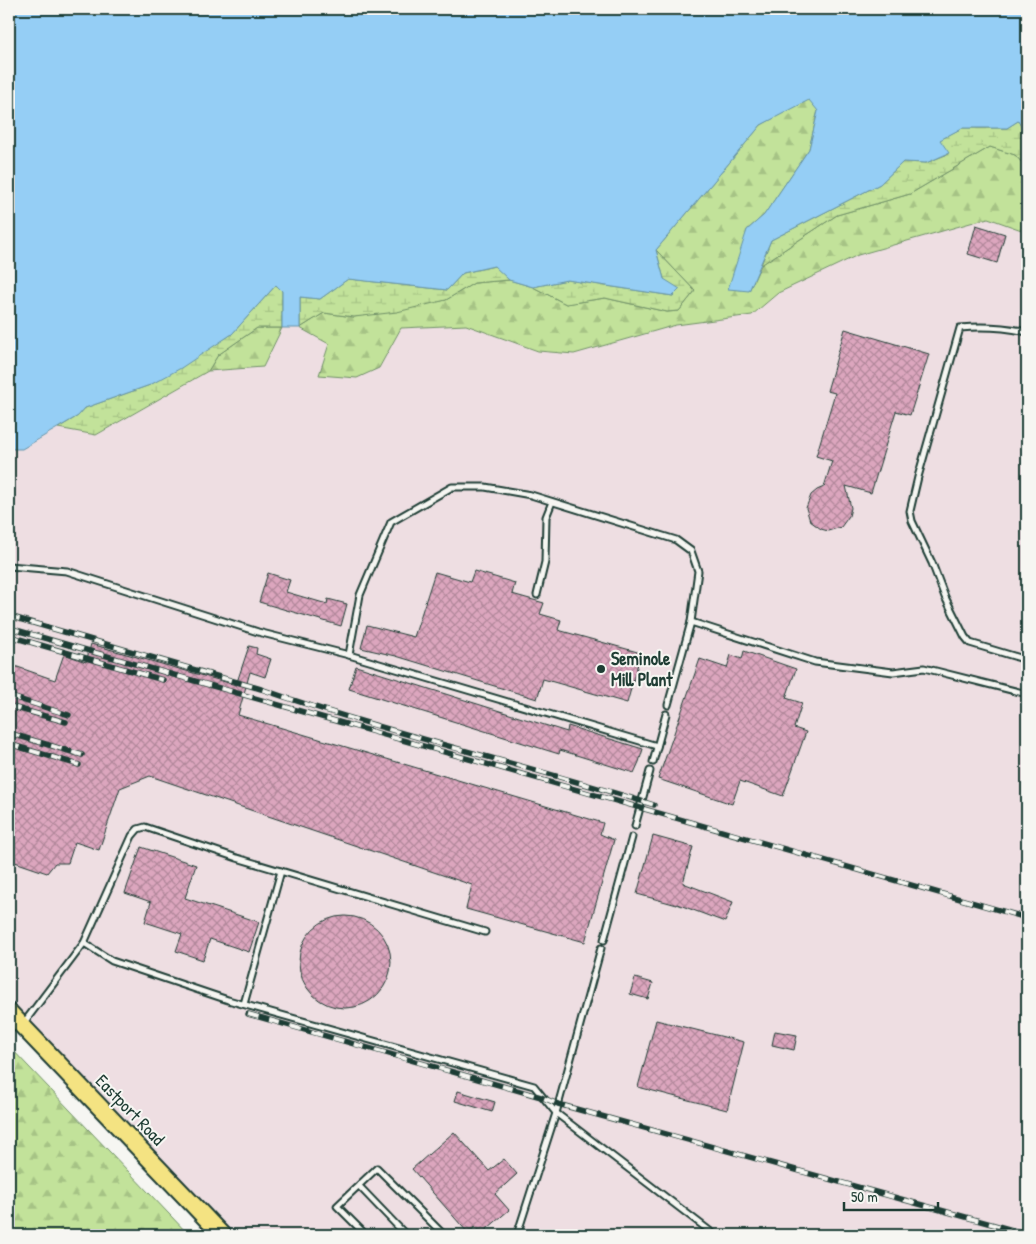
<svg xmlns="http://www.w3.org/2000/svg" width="1036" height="1244" viewBox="0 0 1036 1244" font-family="'Patrick Hand',sans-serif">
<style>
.built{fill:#eedee2}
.forest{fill:url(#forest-firs);stroke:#709067}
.wetland{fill:url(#wetland-marsh);stroke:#709067}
.water{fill:#95cef5;stroke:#6694a8}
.building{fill:url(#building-cross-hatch);stroke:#1f3d34}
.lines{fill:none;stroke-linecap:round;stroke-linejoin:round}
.lane-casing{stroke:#1f3d34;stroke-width:9}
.primary-casing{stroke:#1f3d34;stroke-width:20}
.lane{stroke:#f6f6f2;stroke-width:5}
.primary{stroke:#f4e382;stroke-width:16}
.rail-casing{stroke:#1f3d34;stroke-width:5.5}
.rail{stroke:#f6f6f2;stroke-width:4;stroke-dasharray:11;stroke-linecap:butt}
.poi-dot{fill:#1f3d34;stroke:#f6f6f2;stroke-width:2}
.labels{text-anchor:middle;stroke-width:4;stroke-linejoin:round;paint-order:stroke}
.poi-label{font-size:18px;font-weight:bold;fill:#1f3d34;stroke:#f6f6f2;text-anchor:start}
.street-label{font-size:18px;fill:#1f3d34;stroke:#f6f6f2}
</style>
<defs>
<pattern id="forest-firs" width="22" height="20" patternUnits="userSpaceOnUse" patternTransform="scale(1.25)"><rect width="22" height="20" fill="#c2e29a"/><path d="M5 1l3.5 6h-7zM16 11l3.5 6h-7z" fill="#a6c385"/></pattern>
<pattern id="wetland-marsh" width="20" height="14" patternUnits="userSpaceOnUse" patternTransform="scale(1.25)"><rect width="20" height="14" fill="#c2e29a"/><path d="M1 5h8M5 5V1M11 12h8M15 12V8" fill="none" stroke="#a6c385"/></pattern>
<pattern id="building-cross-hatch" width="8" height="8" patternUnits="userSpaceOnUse" patternTransform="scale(1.25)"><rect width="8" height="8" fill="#dca6be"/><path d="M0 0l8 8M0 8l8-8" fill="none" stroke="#b2889b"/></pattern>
</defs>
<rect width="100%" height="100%" fill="#f6f6f2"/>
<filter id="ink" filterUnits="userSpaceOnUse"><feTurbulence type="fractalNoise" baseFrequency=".02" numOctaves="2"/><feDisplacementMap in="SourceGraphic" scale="10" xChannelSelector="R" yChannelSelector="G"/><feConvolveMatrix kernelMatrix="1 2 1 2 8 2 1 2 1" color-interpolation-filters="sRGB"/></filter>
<g filter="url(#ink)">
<polygon class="built" points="988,218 1027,232 1027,1235 231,1235 9,1002 9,449 22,448 58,428 96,435 208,371 263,367 282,328 300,328 329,344 319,375 379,368 401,328 466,325 538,351 574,354 676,325 752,315 778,293 858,255"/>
<g class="forest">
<polygon points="809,99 818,110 809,149 764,215 747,230 749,291 761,265 837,215 910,194 990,147 1015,155 1027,168 1027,232 988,218 858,255 778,293 752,315 676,325 574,354 538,351 466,325 401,328 379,368 357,378 319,375 329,344 300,328 324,313 354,317 446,300 474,283 509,280 533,287 566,304 605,298 667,312 679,311 695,291 656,250 761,125"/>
<polygon points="257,328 282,328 263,367 208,371 218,355"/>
<polygon points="9,1046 189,1235 9,1235"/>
</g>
<g class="wetland">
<polygon points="1018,121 1027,136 1027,168 1015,155 990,147 910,194 837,215 761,265 771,240 880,184 903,162 926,163 948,154 939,140 962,128 1007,128"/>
<polygon points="656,250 695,291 679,311 667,312 605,298 566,304 533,287 567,280 673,296 664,279"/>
<polygon points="495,266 509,280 474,283 446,300 397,312 354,317 324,313 300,328 300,297 320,299 348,279 447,290 463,273"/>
<polygon points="276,285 282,290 282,328 257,328 218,355 208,371 96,435 58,428 78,416 85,408 150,385 232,334"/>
</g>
<polygon class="water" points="9,9 1027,9 1027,136 1018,121 1007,128 962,128 940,140 949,153 926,163 903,162 880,184 771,240 749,291 728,289 747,230 764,215 809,149 818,111 809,100 761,125 656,250 664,279 680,289 673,296 567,280 533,287 509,280 494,266 463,273 447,290 348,279 320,299 300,297 300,328 282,328 282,291 276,285 232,334 181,368 150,385 85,408 78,416 22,449 9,449"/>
<g class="building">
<polygon points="976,225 1005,234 997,263 968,254"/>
<polygon points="845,329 929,354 910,415 896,411 871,493 846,486 851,508 849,516 841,527 828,531 821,529 810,521 806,508 811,495 817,490 824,487 832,461 816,456 835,393 827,391"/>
<polygon points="474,571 515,583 512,594 544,603 540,614 561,620 558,630 641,653 627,703 543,679 537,699 396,656 361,648 367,625 414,637 435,572 470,582"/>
<polygon points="268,573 290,580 286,592 327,604 328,599 347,604 341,626 259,602"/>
<polygon points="91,644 236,685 249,646 257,648 256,654 271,659 265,677 250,672 238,715 603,823 600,834 614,840 585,942 466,909 472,885 150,776 120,788 99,850 75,842 68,863 55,863 47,873 9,860 9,664 55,680 64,654 86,662"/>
<polygon points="744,651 796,669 786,698 802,703 794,728 806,732 783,796 740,781 732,804 658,779 700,659 727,668 731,655 742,659"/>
<polygon points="356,666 567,732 568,726 643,749 639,762 634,773 560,750 559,754 349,689"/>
<polygon points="653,836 693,847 683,883 733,902 725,922 677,904 677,905 637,894"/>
<polygon points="141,847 196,865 185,898 259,922 249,952 210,939 203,960 176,951 182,934 145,922 151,902 125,893"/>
<circle cx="345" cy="962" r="46"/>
<polygon points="635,978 653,983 648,999 630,994"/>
<polygon points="656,1020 744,1042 727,1110 638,1087"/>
<polygon points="775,1031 797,1035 794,1050 772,1045"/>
<polygon points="458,1091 495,1102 492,1112 455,1101"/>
<polygon points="454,1132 489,1171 504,1159 517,1174 495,1194 509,1210 481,1234 475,1227 468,1233 412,1169"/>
</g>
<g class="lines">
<defs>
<g id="lane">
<path d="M1027,332C1004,327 983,326 960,328L918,477L910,511L912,521L932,563L945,597L965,637L970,643L1027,660"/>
<polyline points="9,566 67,571 258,632 349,655 360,595 391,522 452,487 485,487 531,495 676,540 691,551 698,571 691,622"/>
<polyline points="537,595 545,562 546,517 552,502"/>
<polyline points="349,655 657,746"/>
<polyline points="668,705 691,622 815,662 893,672 924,668 1027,694"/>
<polyline points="653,762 666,714"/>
<polyline points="635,826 650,771"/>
<polyline points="604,940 632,837"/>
<polyline points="84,943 132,836 138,829 145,827 237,858 485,932"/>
<polyline points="244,1004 281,871"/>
<polyline points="23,1024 84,943 112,961 228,1000 534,1086 556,1113 715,1235"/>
<polyline points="359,1186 406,1235"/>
<polyline points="366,1235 337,1206 377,1168 444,1235"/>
<polyline points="517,1235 556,1113 601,948"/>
</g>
<polyline id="primary" points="9,1012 222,1235"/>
</defs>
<use href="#lane" class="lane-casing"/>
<use href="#primary" class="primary-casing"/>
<use href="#lane" class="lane"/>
<use href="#primary" class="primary"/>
<defs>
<g id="rail">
<path d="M9,616L261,689C390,734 524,764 654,805"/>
<polyline points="9,628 1027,918"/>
<polyline points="9,636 163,680"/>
<polyline points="9,696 69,715"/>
<polyline points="9,706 66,722"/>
<polyline points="9,733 82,755"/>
<polyline points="9,744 79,765"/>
<polyline points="248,1014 541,1097 558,1104 1027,1234"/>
</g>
</defs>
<use href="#rail" class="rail-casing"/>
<use href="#rail" class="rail"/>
</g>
</g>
<circle class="poi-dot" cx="601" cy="669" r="5"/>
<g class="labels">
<g class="poi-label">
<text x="611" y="665">Seminole<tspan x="611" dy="21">Mill Plant</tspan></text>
</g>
<g class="street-label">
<text transform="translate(130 1110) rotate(46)" y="6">Eastport Road</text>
</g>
</g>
<rect width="1036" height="1244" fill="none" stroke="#f6f6f2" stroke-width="30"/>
<rect x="15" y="15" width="1006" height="1214" fill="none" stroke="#1f3d34" stroke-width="2" filter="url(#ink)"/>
<path d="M844 1202v8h94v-8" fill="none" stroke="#1f3d34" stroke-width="2.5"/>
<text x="851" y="1202" font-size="15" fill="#1f3d34" stroke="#f6f6f2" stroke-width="4" paint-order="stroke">50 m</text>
</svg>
